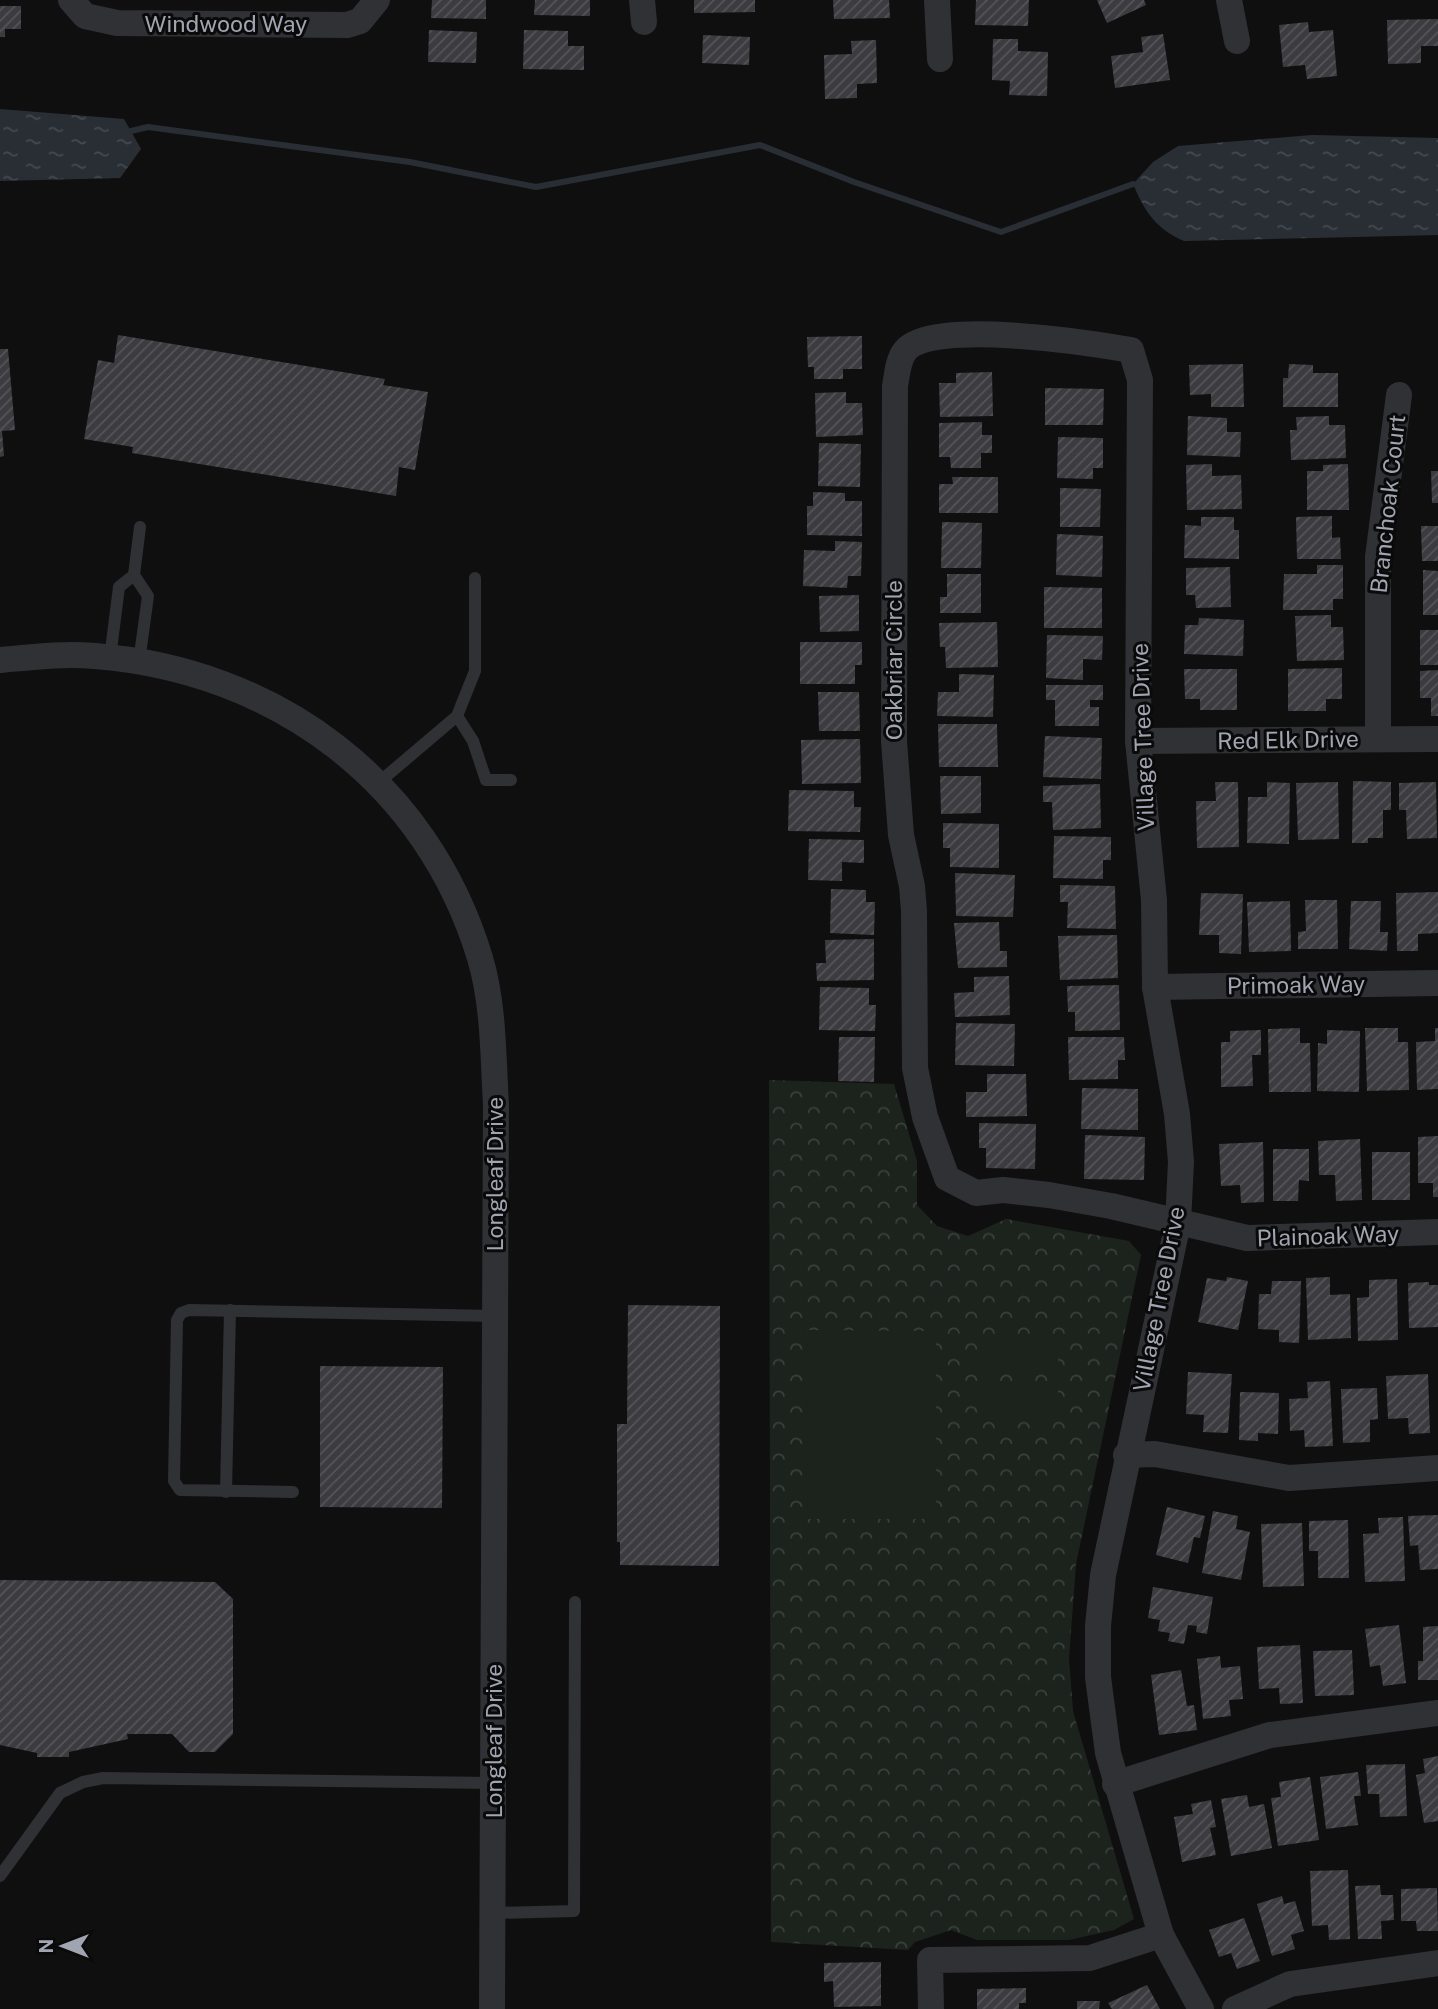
<svg xmlns="http://www.w3.org/2000/svg" width="1438" height="2009" viewBox="0 0 1438 2009" font-family="'Public Sans',sans-serif">
<style>
.forest{fill:url(#forest-crowns)}
.pitch{fill:#1c231d}
.water{fill:url(#water-ripples)}
.lines{fill:none;stroke-linecap:round;stroke-linejoin:round}
.stream{stroke:#292e35;stroke-width:6}
.building{fill:url(#building-hatch)}
.lane{stroke:#303135;stroke-width:12}
.street{stroke:#303135;stroke-width:26}
.labels{text-anchor:middle;stroke-width:6;stroke-linejoin:round;paint-order:stroke}
.street-label{font-size:23px;fill:#a1a4b1;stroke:#0a0a0b}
</style>
<defs>
<pattern id="forest-crowns" width="20" height="18" patternUnits="userSpaceOnUse" patternTransform="scale(1.75)"><rect width="20" height="18" fill="#1c231d"/><path d="M2 6a3 3 0 1 1 6 0M12 15a3 3 0 1 1 6 0" fill="none" stroke="#3a403b"/></pattern>
<pattern id="water-ripples" width="26" height="14" patternUnits="userSpaceOnUse" patternTransform="scale(1.75)"><rect width="26" height="14" fill="#292e35"/><path d="M2 4q2-2 4 0t4 0M15 11q2-2 4 0t4 0" fill="none" stroke="#454950"/></pattern>
<pattern id="building-hatch" width="6" height="6" patternUnits="userSpaceOnUse" patternTransform="scale(1.75)"><rect width="6" height="6" fill="#3c3c40"/><path d="M-1 1l2-2M0 6l6-6M5 7l2-2" fill="none" stroke="#555559"/></pattern>
</defs>
<rect width="100%" height="100%" fill="#0f0f10"/>
<polygon class="forest" points="769,1080 894,1084 917,1161 917,1205 937,1226 968,1236 1006,1219 1129,1241 1141,1255 1076,1564 1069,1658 1073,1711 1134,1919 1114,1930 1069,1940 977,1940 951,1930 915,1942 908,1950 771,1942"/>
<g class="pitch">
<polygon points="808,1330 936,1331 936,1519 807,1519"/>
<polygon points="982,1338 1058,1338 1058,1374 981,1374"/>
<polygon points="981,1385 1058,1385 1058,1421 981,1420"/>
</g>
<g class="water">
<polygon points="0,109 124,119 141,149 120,178 0,181"/>
<path d="M1312,135L1438,138V235L1184,241C1156,229 1145,212 1133,184L1153,162L1178,146Z"/>
</g>
<g class="lines">
<polyline class="stream" points="131,131 148,127 410,162 536,187 760,145 854,182 1001,232 1133,184"/>
</g>
<g class="building">
<polygon points="432,0 486,0 486,19 431,18"/>
<polygon points="535,0 590,0 590,16 534,15"/>
<polygon points="694,0 755,0 755,12 694,13"/>
<polygon points="833,0 889,0 890,18 834,19"/>
<polygon points="976,0 1029,0 1028,26 975,25"/>
<polygon points="1097,0 1144,0 1146,5 1107,23"/>
<polygon points="0,6 21,6 21,29 5,29 5,37 0,37"/>
<polygon points="1438,19 1438,46 1421,46 1421,63 1388,64 1387,20"/>
<polygon points="1308,22 1309,32 1333,30 1337,76 1307,79 1305,65 1283,67 1279,25"/>
<polygon points="429,30 477,32 476,63 428,62"/>
<polygon points="524,30 568,31 568,46 584,46 584,70 523,69"/>
<polygon points="1163,34 1170,80 1115,88 1111,56 1143,52 1141,37"/>
<polygon points="703,35 750,37 749,65 702,63"/>
<polygon points="993,39 1018,39 1018,51 1048,52 1047,96 1009,95 1010,81 992,80"/>
<polygon points="876,40 877,83 857,84 857,98 825,99 824,55 852,54 851,41"/>
<polygon points="118,335 385,379 383,385 428,392 415,470 399,467 396,496 132,453 133,447 84,439 98,360 114,363"/>
<polygon points="862,336 862,369 843,369 843,379 814,379 814,367 808,367 807,337"/>
<polygon points="0,349 8,349 15,430 2,431 4,456 0,457"/>
<polygon points="1243,364 1244,407 1211,407 1211,394 1190,395 1189,365"/>
<polygon points="1289,364 1313,365 1313,373 1338,373 1338,407 1283,407 1283,378 1288,378"/>
<polygon points="992,372 993,416 940,417 939,383 956,383 956,373"/>
<polygon points="1045,388 1104,389 1103,425 1045,425"/>
<polygon points="846,392 846,403 862,403 863,435 816,437 815,393"/>
<polygon points="1188,416 1227,418 1227,432 1241,432 1240,457 1187,455"/>
<polygon points="1329,416 1329,425 1345,425 1346,458 1291,460 1290,430 1297,430 1296,417"/>
<polygon points="982,422 982,435 992,435 992,453 981,453 981,468 951,468 950,457 939,457 939,423"/>
<polygon points="1058,437 1103,438 1103,468 1093,468 1093,479 1057,478"/>
<polygon points="819,443 861,444 860,487 818,486"/>
<polygon points="1212,464 1212,476 1241,475 1242,509 1187,510 1186,465"/>
<polygon points="1348,464 1349,510 1307,510 1307,471 1323,471 1323,465"/>
<polygon points="1431,471 1438,471 1438,503 1432,503"/>
<polygon points="952,477 998,477 998,513 939,513 939,484 953,484"/>
<polygon points="1060,488 1101,489 1100,527 1060,527"/>
<polygon points="813,492 845,493 845,501 862,501 862,536 807,535 807,506 813,506"/>
<polygon points="1332,516 1332,538 1340,537 1341,559 1297,559 1296,517"/>
<polygon points="1201,517 1234,517 1234,530 1239,530 1239,559 1184,558 1185,525 1201,526"/>
<polygon points="942,522 982,523 981,568 941,568"/>
<polygon points="1421,526 1438,526 1438,561 1422,561"/>
<polygon points="1057,534 1103,536 1102,577 1056,575"/>
<polygon points="835,541 862,542 861,576 848,576 847,588 803,586 804,550 835,551"/>
<polygon points="1317,565 1343,565 1343,599 1333,599 1333,610 1283,610 1284,574 1317,574"/>
<polygon points="1230,567 1231,607 1196,608 1195,595 1186,595 1186,568"/>
<polygon points="1423,570 1438,571 1438,615 1423,615"/>
<polygon points="947,574 981,574 981,613 940,613 940,597 947,597"/>
<polygon points="1044,587 1102,588 1102,628 1044,628"/>
<polygon points="859,595 859,631 820,632 819,596"/>
<polygon points="1331,615 1331,627 1343,627 1344,660 1297,661 1295,616"/>
<polygon points="1199,618 1244,620 1243,656 1184,654 1185,625 1198,625"/>
<polygon points="997,622 998,667 946,668 945,647 940,647 939,623"/>
<rect x="1420" y="630" width="18" height="35"/>
<polygon points="1047,635 1103,636 1102,660 1083,659 1083,680 1046,678"/>
<polygon points="800,642 862,642 862,665 855,665 855,684 800,684"/>
<polygon points="1342,668 1342,699 1326,699 1326,711 1288,711 1288,669"/>
<polygon points="1184,669 1237,669 1237,710 1200,710 1200,699 1185,699"/>
<polygon points="1438,670 1438,716 1431,716 1431,698 1420,698 1420,671"/>
<polygon points="959,674 994,675 993,717 937,716 938,692 959,692"/>
<polygon points="1046,685 1103,685 1103,700 1090,700 1090,707 1099,707 1099,726 1055,726 1055,700 1046,700"/>
<polygon points="818,692 859,692 860,731 819,731"/>
<polygon points="938,724 997,724 998,767 939,767"/>
<polygon points="1045,736 1102,738 1101,779 1043,777"/>
<polygon points="860,739 861,783 802,784 801,740"/>
<polygon points="940,776 981,776 981,813 941,814"/>
<polygon points="1353,781 1391,782 1391,810 1383,810 1383,838 1368,838 1368,843 1352,843"/>
<polygon points="1215,782 1238,782 1239,847 1197,848 1196,801 1216,801"/>
<polygon points="1267,782 1290,783 1289,844 1247,843 1248,797 1267,797"/>
<polygon points="1338,782 1339,839 1298,840 1296,783"/>
<polygon points="1436,782 1437,838 1407,839 1406,810 1399,810 1399,783"/>
<polygon points="1100,784 1101,828 1053,830 1052,802 1043,802 1043,786"/>
<polygon points="789,790 854,791 854,807 861,807 860,832 788,831"/>
<polygon points="943,823 999,824 999,868 950,867 950,848 943,848"/>
<polygon points="1054,836 1111,837 1111,860 1103,860 1103,879 1053,878"/>
<polygon points="809,839 864,840 864,863 842,862 842,881 808,880"/>
<polygon points="955,873 1015,875 1013,917 956,916"/>
<polygon points="1060,885 1115,886 1116,929 1067,928 1068,902 1060,902"/>
<polygon points="831,889 866,890 866,902 875,902 874,935 830,933"/>
<polygon points="1438,892 1438,933 1418,934 1418,951 1397,951 1396,893"/>
<polygon points="1201,893 1243,894 1241,954 1219,953 1219,935 1199,935"/>
<polygon points="1305,900 1337,900 1338,949 1298,949 1298,932 1306,931"/>
<polygon points="1290,901 1291,951 1249,952 1247,902"/>
<polygon points="1351,901 1381,901 1380,932 1388,932 1387,951 1349,949"/>
<polygon points="999,922 1000,951 1007,951 1007,967 958,968 954,923"/>
<polygon points="1117,935 1118,978 1060,980 1058,936"/>
<polygon points="874,939 874,980 817,981 816,963 826,963 825,940"/>
<polygon points="1009,976 1010,1015 955,1017 954,993 974,992 974,977"/>
<polygon points="1119,985 1120,1030 1075,1031 1075,1012 1068,1012 1067,986"/>
<polygon points="820,987 869,988 869,1005 876,1005 875,1031 819,1030"/>
<polygon points="956,1023 1015,1024 1014,1066 955,1065"/>
<polygon points="1300,1028 1300,1043 1310,1043 1311,1092 1269,1092 1268,1029"/>
<polygon points="1365,1028 1398,1028 1398,1042 1408,1042 1409,1090 1367,1091"/>
<polygon points="1435,1028 1438,1028 1438,1089 1417,1090 1416,1042 1435,1041"/>
<polygon points="1261,1030 1261,1055 1252,1055 1253,1086 1221,1087 1221,1042 1230,1042 1230,1031"/>
<polygon points="1327,1030 1360,1031 1359,1092 1317,1091 1318,1043 1327,1044"/>
<polygon points="839,1037 875,1037 874,1082 838,1081"/>
<polygon points="1068,1037 1124,1037 1125,1060 1118,1060 1118,1079 1069,1080"/>
<polygon points="987,1074 1026,1074 1027,1116 966,1117 966,1092 987,1092"/>
<polygon points="1082,1088 1138,1089 1138,1130 1081,1129"/>
<polygon points="979,1123 1036,1124 1035,1169 986,1168 986,1148 979,1148"/>
<polygon points="1085,1135 1145,1137 1144,1180 1084,1179"/>
<polygon points="1438,1136 1438,1197 1433,1197 1433,1183 1418,1183 1418,1137"/>
<polygon points="1360,1139 1362,1200 1336,1201 1335,1175 1319,1175 1318,1141"/>
<polygon points="1263,1142 1264,1202 1241,1203 1240,1185 1221,1186 1219,1144"/>
<polygon points="1273,1149 1309,1149 1309,1181 1299,1180 1298,1201 1273,1201"/>
<rect x="1372" y="1152" width="38" height="48"/>
<polygon points="1227,1277 1248,1281 1238,1330 1198,1322 1207,1278 1226,1281"/>
<polygon points="1330,1277 1330,1295 1350,1294 1351,1338 1308,1340 1306,1278"/>
<polygon points="1397,1279 1398,1340 1358,1341 1357,1298 1369,1297 1369,1280"/>
<polygon points="1272,1281 1301,1281 1299,1343 1279,1342 1279,1330 1258,1329 1259,1294 1271,1294"/>
<polygon points="1429,1282 1429,1285 1438,1285 1438,1327 1409,1328 1408,1283"/>
<polygon points="628,1305 720,1306 719,1566 620,1565 620,1542 617,1542 617,1424 627,1424"/>
<polygon points="320,1366 443,1367 442,1508 320,1507"/>
<polygon points="1188,1372 1232,1374 1228,1433 1203,1432 1204,1415 1186,1414"/>
<polygon points="1428,1374 1430,1433 1409,1434 1408,1418 1388,1419 1386,1376"/>
<polygon points="1330,1381 1333,1446 1305,1447 1304,1430 1290,1431 1289,1399 1308,1398 1307,1382"/>
<polygon points="1377,1388 1378,1419 1370,1420 1370,1442 1343,1443 1341,1389"/>
<polygon points="1240,1392 1279,1393 1278,1434 1258,1433 1258,1441 1239,1440"/>
<polygon points="1167,1507 1205,1516 1200,1538 1194,1537 1188,1563 1156,1555"/>
<polygon points="1213,1511 1238,1516 1236,1529 1250,1532 1241,1580 1202,1573"/>
<polygon points="1438,1515 1438,1569 1420,1570 1418,1545 1410,1546 1408,1516"/>
<polygon points="1403,1517 1405,1581 1365,1582 1363,1534 1379,1533 1378,1518"/>
<polygon points="1348,1520 1349,1578 1318,1578 1318,1551 1309,1551 1309,1521"/>
<polygon points="1302,1523 1304,1586 1263,1587 1261,1524"/>
<polygon points="0,1580 215,1582 233,1599 233,1734 215,1752 189,1752 172,1734 127,1734 128,1739 69,1752 69,1757 37,1757 37,1753 0,1745"/>
<polygon points="1153,1587 1213,1597 1207,1634 1196,1632 1197,1626 1188,1625 1184,1644 1168,1641 1170,1633 1158,1631 1160,1620 1148,1618"/>
<polygon points="1399,1625 1406,1683 1383,1686 1380,1665 1370,1667 1365,1629"/>
<polygon points="1438,1626 1438,1680 1418,1680 1418,1661 1423,1661 1423,1627"/>
<polygon points="1300,1645 1303,1703 1280,1704 1279,1688 1259,1689 1257,1647"/>
<polygon points="1352,1650 1354,1695 1315,1696 1313,1651"/>
<polygon points="1220,1656 1221,1668 1240,1666 1243,1699 1229,1700 1231,1716 1203,1719 1197,1659"/>
<polygon points="1181,1670 1187,1706 1194,1705 1197,1730 1159,1735 1151,1675"/>
<polygon points="1438,1756 1438,1821 1424,1823 1416,1775 1425,1773 1423,1759"/>
<polygon points="1405,1764 1407,1816 1380,1817 1379,1794 1368,1794 1366,1765"/>
<polygon points="1358,1772 1361,1796 1354,1796 1358,1825 1326,1829 1320,1777"/>
<polygon points="1310,1777 1319,1840 1278,1846 1271,1798 1281,1797 1279,1782"/>
<polygon points="1247,1795 1249,1807 1264,1804 1272,1848 1231,1856 1221,1799"/>
<polygon points="1211,1800 1216,1827 1210,1828 1216,1855 1182,1862 1174,1817 1193,1814 1191,1804"/>
<polygon points="1348,1870 1350,1939 1329,1940 1328,1925 1312,1926 1310,1871"/>
<polygon points="1380,1885 1381,1895 1393,1895 1394,1920 1381,1921 1382,1939 1358,1939 1355,1886"/>
<polygon points="1437,1888 1438,1931 1417,1931 1416,1921 1401,1921 1401,1889"/>
<polygon points="1282,1896 1284,1904 1295,1901 1304,1931 1291,1935 1295,1949 1272,1956 1257,1904"/>
<polygon points="1244,1918 1260,1961 1237,1969 1231,1953 1219,1957 1209,1930"/>
<polygon points="881,1962 881,2006 834,2007 833,1981 824,1982 824,1963"/>
<polygon points="1147,1985 1160,2009 1112,2009 1108,2003"/>
<polygon points="1026,1988 1026,2003 1019,2003 1019,2009 977,2009 977,1989"/>
<polygon points="1077,2001 1100,2001 1099,2009 1077,2009"/>
</g>
<g class="lines">
<g class="lane">
<polyline points="110,658 119,587 134,575"/>
<polyline points="139,662 148,596 134,575 140,527"/>
<polyline points="457,716 473,741 486,780 511,780"/>
<polyline points="377,784 457,716 475,671 475,578"/>
<polyline points="226,1492 230,1310"/>
<polyline points="293,1492 180,1490 174,1481 177,1320 181,1313 189,1310 496,1316"/>
<polyline points="0,1876 60,1793 83,1782 103,1778 493,1783"/>
<polyline points="493,1913 574,1911 575,1602"/>
</g>
<g class="street">
<polyline points="71,0 85,16 117,23 347,25 360,21 377,0"/>
<polyline points="642,0 644,22"/>
<polyline points="937,0 940,59"/>
<polyline points="1229,0 1237,41"/>
<path d="M0,660C32,657 64,653 95,656C276,670 427,782 480,958C494,1005 493,1056 496,1105L492,2009"/>
<polyline points="1378,739 1378,557 1399,395"/>
<polyline points="1138,741 1438,739"/>
<polyline points="1155,987 1438,983"/>
<polyline points="1126,1455 1155,1454 1289,1478 1438,1468"/>
<polyline points="1115,1784 1270,1735 1438,1713"/>
<polyline points="931,2009 930,1960 1090,1958 1161,1935"/>
<path d="M1201,2009L1161,1935L1108,1753L1098,1677V1626L1103,1575L1178,1223L1181,1162L1177,1114L1155,987L1154,900L1138,741L1140,380L1131,350C1091,343 931,318 905,351C898,360 897,375 895,386L894,741L901,835L912,886L914,911L915,1068L925,1117L947,1178L976,1193L1003,1190L1049,1195L1111,1206L1247,1238L1438,1232"/>
<polyline points="1235,2009 1290,1984 1438,1963"/>
</g>
</g>
<g class="labels">
<g class="street-label">
<text x="226" y="32">Windwood Way</text>
<text transform="translate(1388 504) rotate(-84)" y="8">Branchoak Court</text>
<text transform="translate(894 660) rotate(-90)" y="8">Oakbriar Circle</text>
<text transform="translate(1143 737) rotate(-92)" y="8">Village Tree Drive</text>
<text transform="translate(1288 740) rotate(-1)" y="8">Red Elk Drive</text>
<text transform="translate(1296 985) rotate(-1)" y="8">Primoak Way</text>
<text transform="translate(495 1174) rotate(-90)" y="8">Longleaf Drive</text>
<text transform="translate(1328 1236) rotate(-2)" y="8">Plainoak Way</text>
<text transform="translate(1159 1299) rotate(-79)" y="8">Village Tree Drive</text>
<text transform="translate(494 1741) rotate(-90)" y="8">Longleaf Drive</text>
</g>
</g>
<g transform="translate(63 1946) rotate(270)" stroke="#0a0a0b" stroke-width="5" paint-order="stroke">
<path d="M0-5L12 26L0 18L-12 26Z" fill="#a1a4b1"/>
<text y="-10" font-size="19" font-weight="bold" text-anchor="middle" fill="#a1a4b1">N</text>
</g>
</svg>
